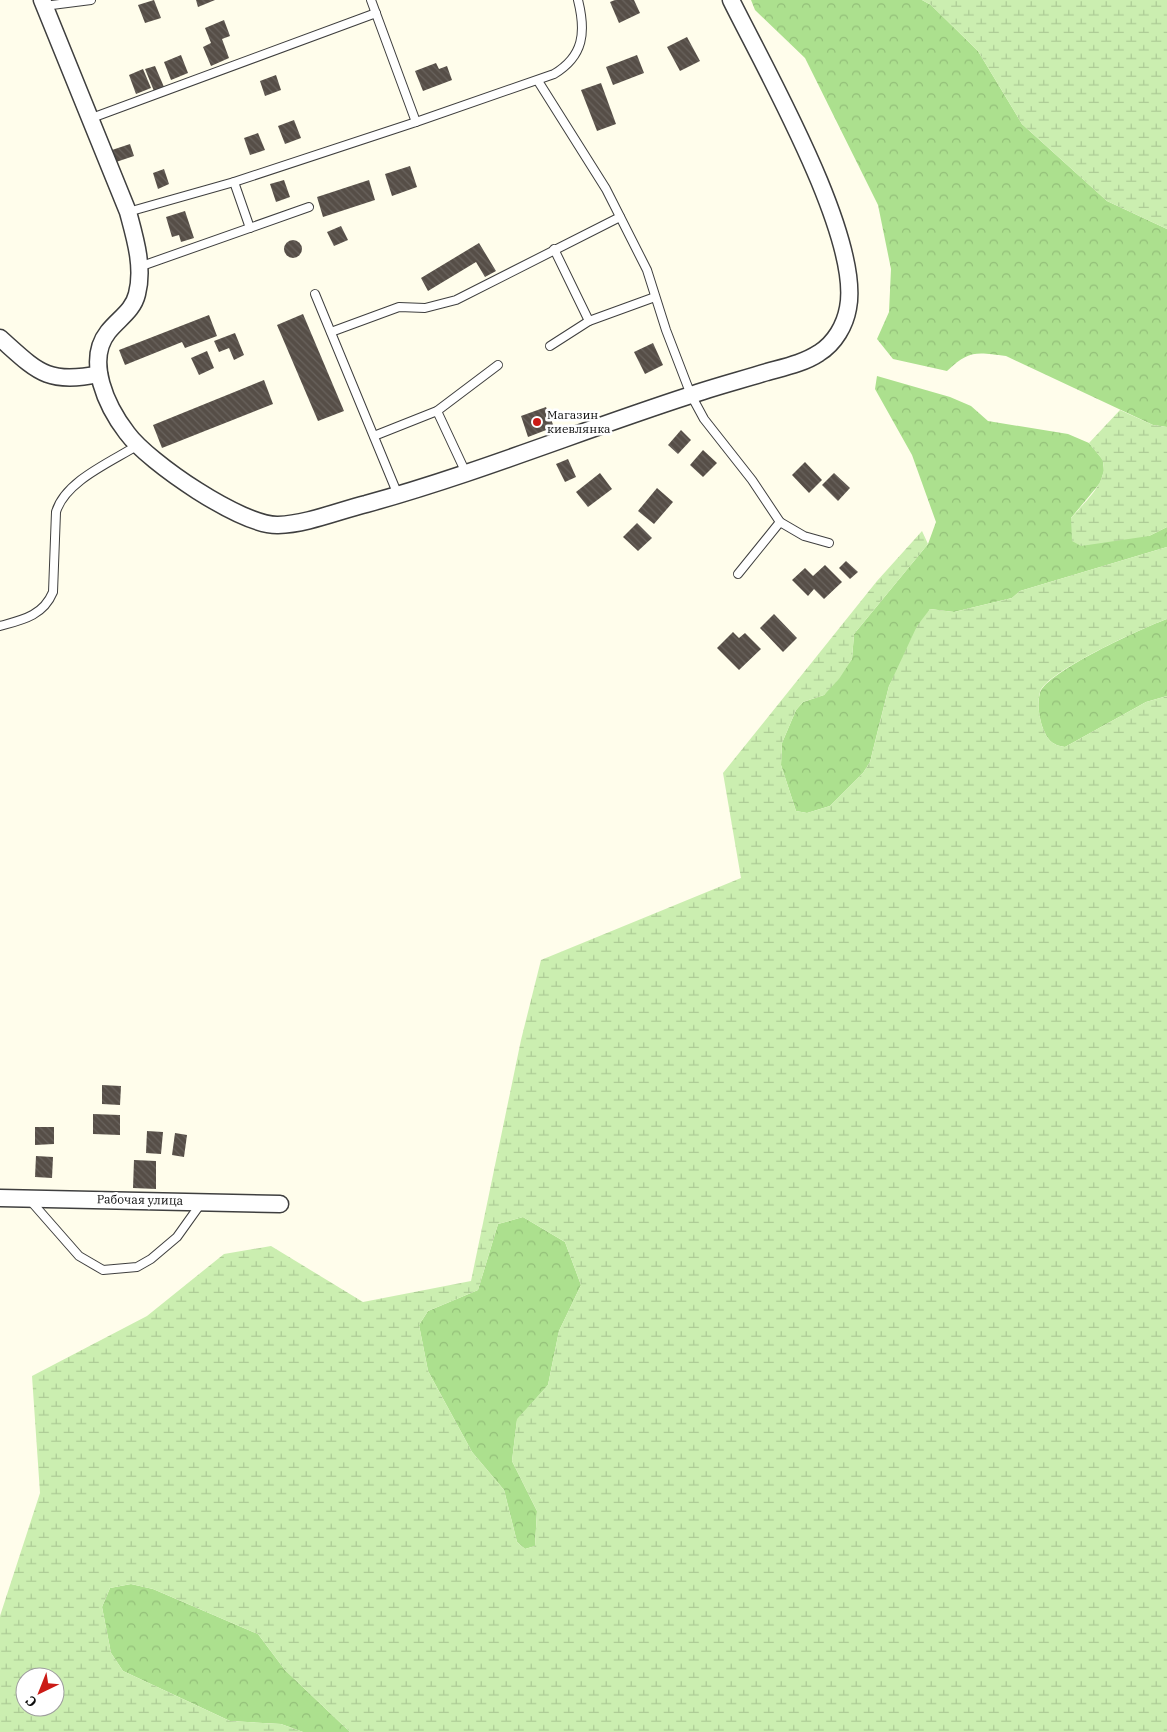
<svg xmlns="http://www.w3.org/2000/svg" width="1167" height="1732" viewBox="0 0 1167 1732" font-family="'IBM Plex Serif',serif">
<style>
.forest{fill:url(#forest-crowns)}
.wetland{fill:url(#wetland-marsh);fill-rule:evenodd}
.building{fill:url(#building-back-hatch)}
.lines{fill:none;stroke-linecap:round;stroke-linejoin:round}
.service-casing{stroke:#3f3f3f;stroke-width:10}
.minor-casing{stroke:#3f3f3f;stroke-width:19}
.service{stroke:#fff;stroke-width:8}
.minor{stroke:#fff;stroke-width:16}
.poi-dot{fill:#cb1b16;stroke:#fff;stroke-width:2}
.labels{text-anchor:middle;stroke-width:5;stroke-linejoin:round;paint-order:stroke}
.poi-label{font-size:12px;fill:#0c0c0c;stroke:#fff;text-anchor:start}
.street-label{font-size:12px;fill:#0c0c0c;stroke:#fff}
</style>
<defs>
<pattern id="forest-crowns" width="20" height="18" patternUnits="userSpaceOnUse" patternTransform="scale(1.25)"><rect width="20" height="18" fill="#ace08e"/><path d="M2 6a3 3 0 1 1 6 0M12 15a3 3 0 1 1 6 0" fill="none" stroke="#93bf79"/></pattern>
<pattern id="wetland-marsh" width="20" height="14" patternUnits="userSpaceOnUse" patternTransform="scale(1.25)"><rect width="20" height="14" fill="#cbeeb0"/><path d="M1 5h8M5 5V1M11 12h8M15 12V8" fill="none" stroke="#adcb96"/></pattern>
<pattern id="building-back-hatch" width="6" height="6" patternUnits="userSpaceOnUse" patternTransform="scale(1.25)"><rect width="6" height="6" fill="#564e47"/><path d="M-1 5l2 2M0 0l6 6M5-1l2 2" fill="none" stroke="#69635d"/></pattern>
</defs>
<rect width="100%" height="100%" fill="#fffdeb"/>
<g class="forest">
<path d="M751,0H922L931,5L978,51L1022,124L1107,201L1167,229V427L1153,425L1006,356C976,352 969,350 947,371L893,359L877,339L889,312L891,269L878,205L805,58L755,10Z"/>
<polygon points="877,376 950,397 971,406 988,421 1068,434 1089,443 1103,460 1104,471 1100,483 1071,518 1149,536 1167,527 1167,547 1020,591 1012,598 954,612 930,609 889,686 870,762 863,773 830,806 807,813 796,811 781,765 782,743 796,710 803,702 824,695 852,659 854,634 928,544 936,522 912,455 875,389"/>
<path d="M1167,619V696L1146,702L1065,747C1051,745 1047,739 1042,726C1039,715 1037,704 1040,693C1046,672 1144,627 1167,619Z"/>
<polygon points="523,1217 565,1242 581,1285 559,1331 548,1385 517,1420 512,1461 537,1511 535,1546 525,1549 517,1542 504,1490 472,1452 428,1371 419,1325 428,1311 478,1290 498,1224"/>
<polygon points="131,1584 153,1589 258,1634 285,1670 350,1732 303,1732 281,1724 230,1721 123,1671 111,1653 102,1607 110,1588"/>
</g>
<g class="wetland">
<polygon points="922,0 1167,0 1167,229 1107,201 1022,124 978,51 931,5"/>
<path d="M1120,410L1153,425L1167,427V527L1149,536L1081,546L1072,541L1071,518C1083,504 1108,483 1103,462C1101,456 1093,449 1089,443Z"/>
<path d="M922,531L928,544L854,634L852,659L839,679L824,695L803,702L796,710L782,743L781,765L796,811L807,813L830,806L863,773L870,762L889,686L917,626L930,609L954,612L1012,598L1020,591L1167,547V619C1144,627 1046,672 1040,692C1037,704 1039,715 1042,726C1047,739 1051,745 1065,747L1146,702L1167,696V1732H350L285,1670L258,1634L153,1589L131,1584L110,1588L102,1607L111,1653L123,1671L230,1721L281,1724L303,1732H0V1616L40,1493L32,1376L147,1316L224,1254L271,1246L363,1302L471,1281L521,1040L541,960L741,878L723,773L877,581ZM523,1217L565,1242L581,1285L559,1331L548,1385L517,1419L512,1461L537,1511L535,1546L525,1549L517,1542L504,1490L472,1452L428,1371L419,1325L428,1311L478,1290L498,1224ZM25,1677H55V1707H25Z"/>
</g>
<g class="building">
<polygon points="154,0 161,18 145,23 138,5"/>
<polygon points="196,0 215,0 198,7"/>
<polygon points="615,0 634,0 640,13 619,23 610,2"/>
<polygon points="224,20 230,36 222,39 229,58 211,66 203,47 211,43 205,28"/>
<polygon points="687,37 700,61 680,71 667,47"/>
<polygon points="181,55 188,73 171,80 164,62"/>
<polygon points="637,55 644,73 613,85 606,67"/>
<polygon points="436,63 439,69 447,66 452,80 423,91 415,71"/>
<polygon points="155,66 164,87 154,91 145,69"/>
<polygon points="143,69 151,88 136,94 129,75"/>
<polygon points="276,75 281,90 265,96 260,81"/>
<polygon points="601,83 616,124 597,131 581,90"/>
<polygon points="294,120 301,138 285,144 278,126"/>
<polygon points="258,133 265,150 250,155 244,138"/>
<polygon points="130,144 134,156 116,162 112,150"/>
<polygon points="410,166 417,187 392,196 385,174"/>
<polygon points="164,169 169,184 158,189 153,173"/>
<polygon points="284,180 290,197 276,202 270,184"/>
<polygon points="369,180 375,200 323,217 317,197"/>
<polygon points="185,211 194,238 181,242 179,235 172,237 166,217"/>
<polygon points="341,226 348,240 334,246 327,232"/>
<circle cx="293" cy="249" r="9"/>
<polygon points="479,243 496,271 485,277 476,262 428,291 421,278"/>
<polygon points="303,314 344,411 318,421 277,325"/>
<polygon points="209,315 217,336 185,348 182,342 125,365 119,350"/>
<polygon points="235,333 244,355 234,360 229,348 219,352 214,341"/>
<polygon points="653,343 663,365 645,374 634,352"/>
<polygon points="207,351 214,368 199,375 191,358"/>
<polygon points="264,380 273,404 162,448 153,425"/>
<polygon points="546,407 554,427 528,437 521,416"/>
<polygon points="681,430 691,440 678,454 668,445"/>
<polygon points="703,450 717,463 703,477 690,465"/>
<polygon points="568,459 576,477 565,482 556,464"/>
<polygon points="805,462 822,480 809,493 792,475"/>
<polygon points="600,473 612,489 588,507 576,492"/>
<polygon points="834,473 850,488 838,501 822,485"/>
<polygon points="657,488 673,502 654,524 638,511"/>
<polygon points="637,523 652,538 638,551 623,537"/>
<polygon points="846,561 858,572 850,579 839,568"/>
<polygon points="825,565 842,582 824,599 814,589 808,596 792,580 805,568 813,576"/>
<polygon points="774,614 797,638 783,652 760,628"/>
<polygon points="733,632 739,638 745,633 761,649 739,670 717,648"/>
<polygon points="102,1085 121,1086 120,1105 102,1104"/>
<polygon points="93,1114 120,1115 120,1135 93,1134"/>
<polygon points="35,1127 54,1127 54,1144 35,1145"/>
<polygon points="147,1131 163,1132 161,1154 146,1153"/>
<polygon points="175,1133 187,1135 184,1157 172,1155"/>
<polygon points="36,1156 53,1157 52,1178 35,1177"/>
<polygon points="134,1160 156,1161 156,1189 133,1188"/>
</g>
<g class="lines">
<defs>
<g id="service">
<polyline points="371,0 416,122"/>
<polyline points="44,6 91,0"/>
<polyline points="538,81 606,189 647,270 666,330 691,395 704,419 752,480 780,522 738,574"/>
<polyline points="89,119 376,13"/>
<polyline points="234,182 250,228"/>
<path d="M128,212L234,182L416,122L554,74C584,56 586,32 578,0"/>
<polyline points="554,249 589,321"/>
<polyline points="139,267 309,207"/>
<polyline points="315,294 398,495"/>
<polyline points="331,332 399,307 425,308 456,300 620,217"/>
<polyline points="550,346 589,321 655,297"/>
<polyline points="437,411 466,473"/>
<polyline points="374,436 437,411 498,365"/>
<polyline points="780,522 804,536 829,543"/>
<path d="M0,626C22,620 43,616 53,592L56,512C65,481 111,462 138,445"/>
<polyline points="29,1199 79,1256 103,1270 137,1267 151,1259 177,1237 202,1202"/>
</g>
<g id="minor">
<path d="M42,0L128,212C135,238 144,267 137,294C133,311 118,319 108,332C85,361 107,407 127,433C149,463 242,526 278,525C307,524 338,511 366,504C475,474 580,431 688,396C714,387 741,380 767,372C785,367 804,363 819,353C835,343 845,325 848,308C862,238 764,67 731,0"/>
<path d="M0,338C37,371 47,385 99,374"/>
<polyline points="0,1198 280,1204"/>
</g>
</defs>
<use href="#service" class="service-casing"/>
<use href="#minor" class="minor-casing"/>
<use href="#service" class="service"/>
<use href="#minor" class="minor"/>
</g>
<circle class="poi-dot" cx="537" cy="422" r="5"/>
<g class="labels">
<g class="poi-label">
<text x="547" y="419">Магазин<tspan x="547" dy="14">киевлянка</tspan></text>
</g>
<g class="street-label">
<text transform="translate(140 1200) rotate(1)" y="4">Рабочая улица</text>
</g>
</g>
<g transform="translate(40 1692) rotate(223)"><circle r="24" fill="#ffffff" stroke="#9e9e9e"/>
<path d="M0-4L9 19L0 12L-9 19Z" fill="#cb1b16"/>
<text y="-8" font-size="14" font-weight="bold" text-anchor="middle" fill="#0c0c0c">С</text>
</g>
</svg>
